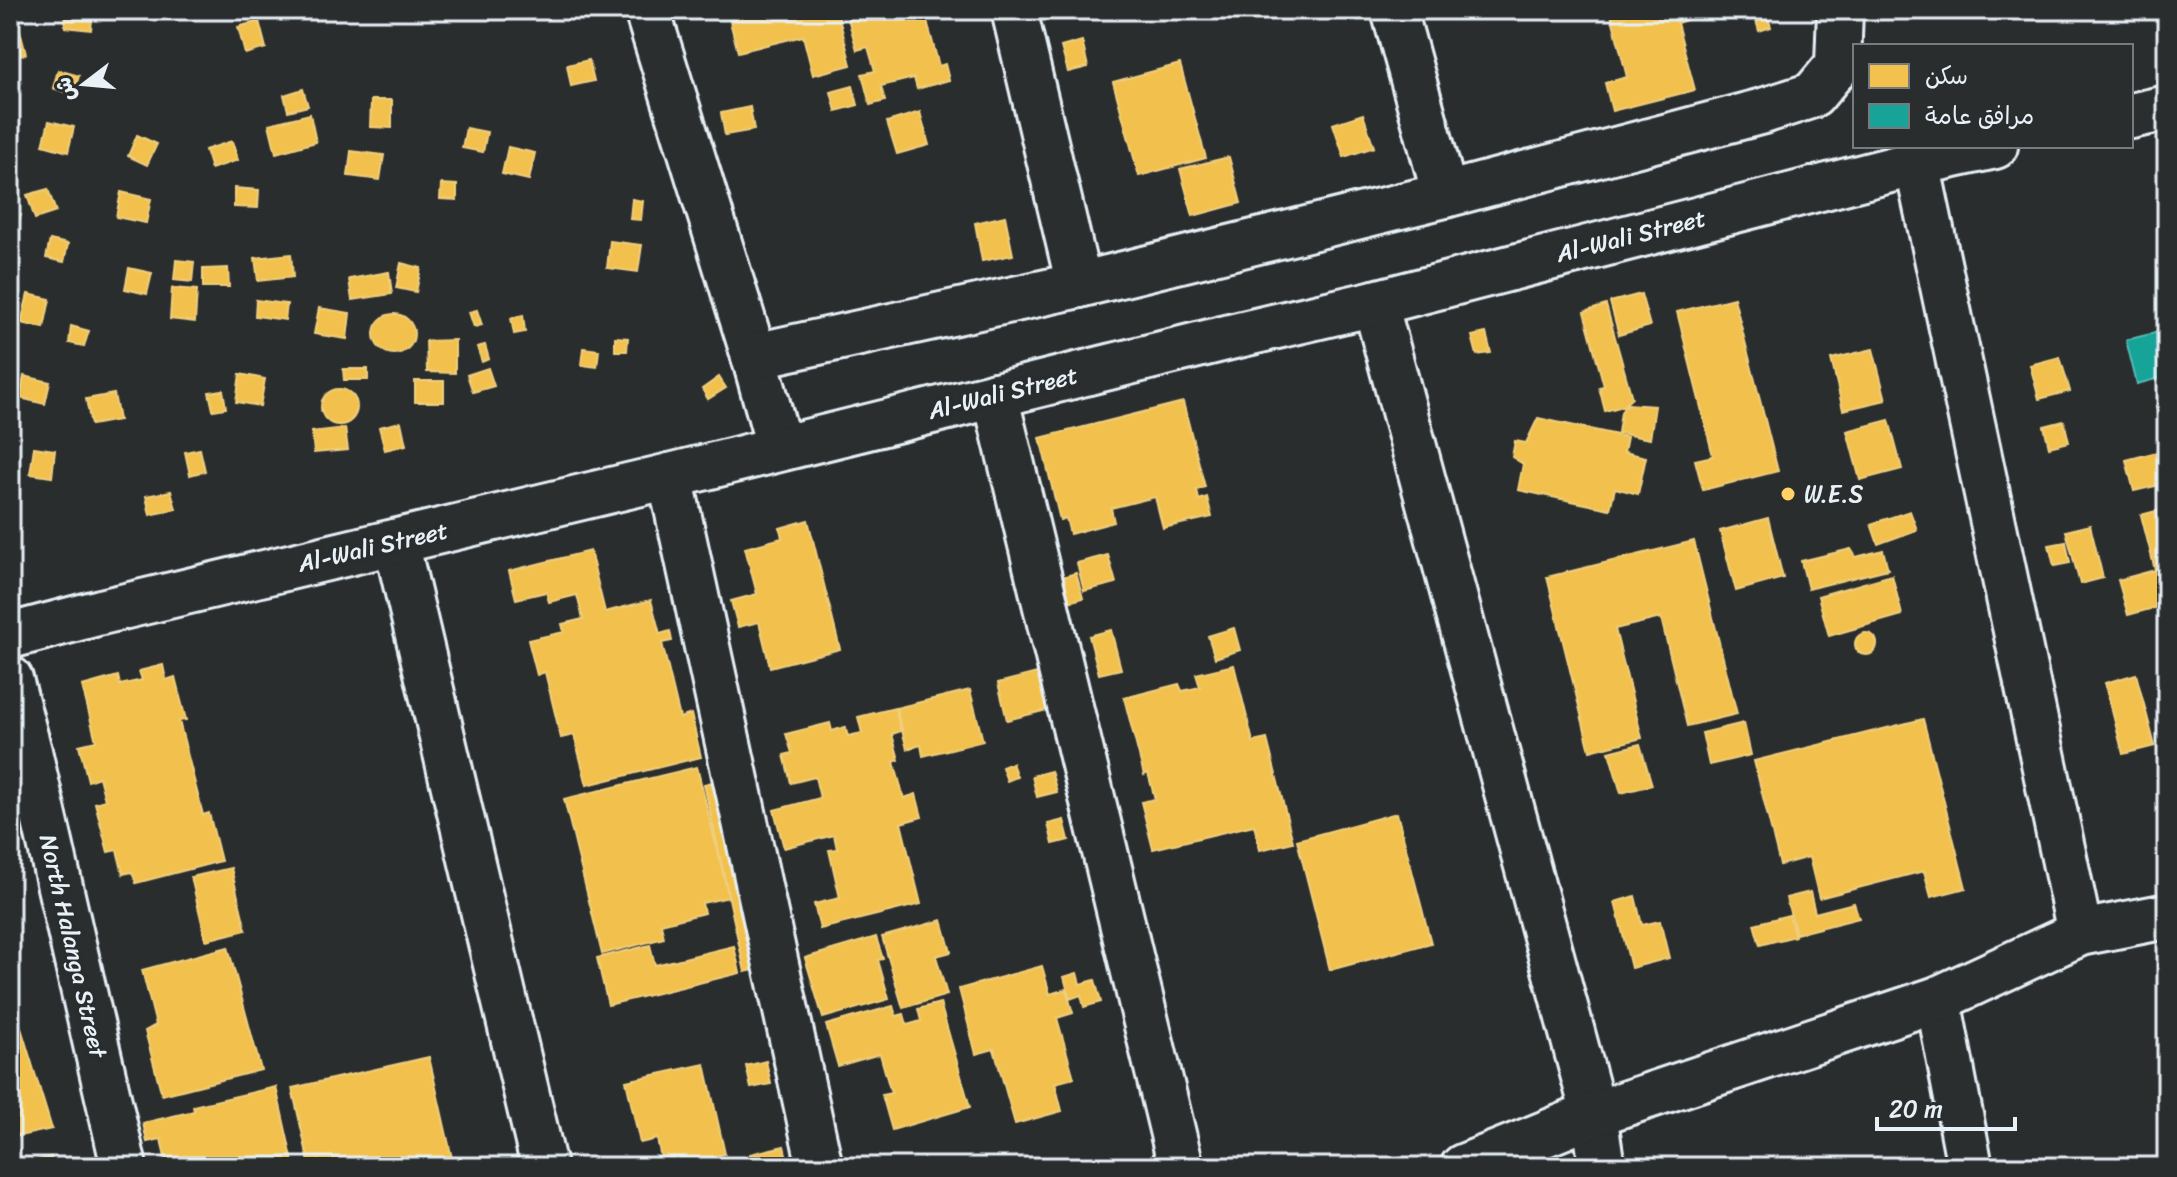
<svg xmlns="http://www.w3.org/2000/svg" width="2177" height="1177" viewBox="0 0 2177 1177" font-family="Sriracha,'Playpen Sans Arabic',sans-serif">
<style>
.homes{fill:#f2c14e;stroke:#efcf81;stroke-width:2}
.public{fill:#17a398;stroke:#56bab5;stroke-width:2}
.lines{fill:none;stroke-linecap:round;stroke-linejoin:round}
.street-casing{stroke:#e8f1f8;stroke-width:50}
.secondary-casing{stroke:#e8f1f8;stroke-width:50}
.street{stroke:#2a2d2e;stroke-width:44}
.secondary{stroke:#2a2d2e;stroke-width:44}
.poi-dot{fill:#ffd166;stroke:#2a2d2e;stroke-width:3}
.labels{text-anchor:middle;stroke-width:8;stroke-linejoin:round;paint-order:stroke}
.street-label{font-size:24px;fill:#e8f1f8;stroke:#2a2d2e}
.poi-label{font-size:24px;fill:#e8f1f8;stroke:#2a2d2e;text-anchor:start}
</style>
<rect width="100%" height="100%" fill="#2a2d2e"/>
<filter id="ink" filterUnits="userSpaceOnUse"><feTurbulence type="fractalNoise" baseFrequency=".0125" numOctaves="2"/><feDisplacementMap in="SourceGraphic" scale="16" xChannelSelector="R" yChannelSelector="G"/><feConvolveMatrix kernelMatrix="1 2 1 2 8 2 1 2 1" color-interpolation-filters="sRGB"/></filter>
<g filter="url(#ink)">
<g class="homes">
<polygon points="66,10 93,10 91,30 65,27"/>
<polygon points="727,10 837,10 851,65 813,75 803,36 738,52"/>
<polygon points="865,10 906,10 907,14 924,10 939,66 945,64 949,80 917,89 914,78 881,86 885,101 870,105 862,74 875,71 868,47 857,50 847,15"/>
<polygon points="1610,10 1686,10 1689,19 1677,23 1695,90 1612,111 1605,83 1627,77"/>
<polygon points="1753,10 1766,10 1771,27 1759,31"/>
<polygon points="259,21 266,48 245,54 238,27"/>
<polygon points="19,27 26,54 10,59 10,30"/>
<polygon points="1082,41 1088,67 1068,72 1061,47"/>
<polygon points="589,60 594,81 571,86 567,65"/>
<polygon points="1180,64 1206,158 1139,176 1113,82"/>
<polygon points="58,70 79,76 73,95 53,88"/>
<polygon points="853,86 858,105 836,111 831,92"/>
<polygon points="303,89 308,106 288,111 284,95"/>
<polygon points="371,100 392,100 392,128 370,127"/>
<polygon points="750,107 754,130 725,135 721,113"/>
<polygon points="10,108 17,108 16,126 10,126"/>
<polygon points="920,112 929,145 897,154 887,122"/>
<polygon points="310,114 316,142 276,153 269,124"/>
<polygon points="1363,114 1374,147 1344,157 1333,124"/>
<polygon points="49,121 74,127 68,152 43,145"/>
<polygon points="466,128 487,132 483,152 462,148"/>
<polygon points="137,135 157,144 147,165 128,156"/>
<polygon points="232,141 238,160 211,169 205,150"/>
<polygon points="508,147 535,153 529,180 502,174"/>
<polygon points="351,151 384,155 380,180 348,176"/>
<polygon points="1229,157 1241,203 1193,216 1180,169"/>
<polygon points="441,184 457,185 457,200 440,199"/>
<polygon points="234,188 259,190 258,208 234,207"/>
<polygon points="48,189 56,212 35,219 27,195"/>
<polygon points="121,192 151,199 146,223 116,217"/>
<polygon points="632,199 643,201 641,220 630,219"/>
<polygon points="10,211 21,215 16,229 10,227"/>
<polygon points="1005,216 1013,255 982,261 975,223"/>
<polygon points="50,240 68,244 64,262 46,258"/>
<polygon points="610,241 642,245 638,272 607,268"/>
<polygon points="291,254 293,277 258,281 255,258"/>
<polygon points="176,260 194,262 192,282 174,280"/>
<polygon points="401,263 421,268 416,292 396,288"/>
<polygon points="129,268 152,273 147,294 125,289"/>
<polygon points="228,268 229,287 203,287 203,269"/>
<polygon points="389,272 392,294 352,300 349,279"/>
<polygon points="172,288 197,290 195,322 170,319"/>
<polygon points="28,294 50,299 44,328 21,323"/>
<polygon points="1641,294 1650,326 1619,335 1610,302"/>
<polygon points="1734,298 1778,471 1703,490 1695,460 1713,456 1677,312"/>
<polygon points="256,300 287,304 285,320 255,316"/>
<polygon points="1606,305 1632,398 1623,406 1605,411 1599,387 1604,386 1584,312"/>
<polygon points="319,308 350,313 347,339 314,334"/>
<polygon points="477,310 482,325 474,327 469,312"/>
<circle cx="394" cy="334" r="20"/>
<polygon points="523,315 525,332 514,334 511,318"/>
<polygon points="71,326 89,331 84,346 69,343"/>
<polygon points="1486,333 1491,353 1477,355 1472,336"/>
<polygon points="615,337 628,338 627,351 615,351"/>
<polygon points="455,340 455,373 427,372 426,341"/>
<polygon points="10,343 19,345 14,366 10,365"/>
<polygon points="485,345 489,359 482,362 477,347"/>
<polygon points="583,348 599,350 597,367 581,365"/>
<polygon points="1873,349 1886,400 1843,410 1831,359"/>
<polygon points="2060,357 2070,391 2039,399 2030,365"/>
<polygon points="488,368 494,386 473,392 467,375"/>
<polygon points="343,369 368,369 368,380 344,380"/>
<polygon points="240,374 265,379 260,406 236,402"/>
<polygon points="24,376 50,382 45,404 20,398"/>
<polygon points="719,377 726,388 708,399 702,389"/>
<rect x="415" y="381" width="29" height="21"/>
<circle cx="339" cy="407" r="18"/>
<polygon points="223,390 226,408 213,410 209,392"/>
<polygon points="114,394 119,420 91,425 86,399"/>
<polygon points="1183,402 1205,487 1197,490 1199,500 1207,497 1212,517 1163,528 1155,497 1111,508 1114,522 1070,534 1066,518 1060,520 1040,438"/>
<polygon points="1627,404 1655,406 1650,439 1618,433 1621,412"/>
<polygon points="2167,404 2167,426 2162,427 2156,406"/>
<polygon points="1538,418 1627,437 1624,452 1646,457 1638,494 1615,488 1610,509 1518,490 1523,464 1512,457 1515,441 1526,443"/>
<polygon points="1889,420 1902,469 1860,480 1847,431"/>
<polygon points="2064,421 2069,442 2049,447 2044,426"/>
<polygon points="401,422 406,445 385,450 379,427"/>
<polygon points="345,428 348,450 314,453 312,432"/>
<polygon points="34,447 55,450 52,477 30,474"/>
<polygon points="200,449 205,471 190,475 185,452"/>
<polygon points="2157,452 2164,484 2134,491 2126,460"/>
<polygon points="171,491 176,509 150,515 146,496"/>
<polygon points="2167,508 2167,628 2161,606 2128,615 2118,580 2155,570 2141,515"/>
<polygon points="1910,511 1917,530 1878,544 1871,524"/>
<polygon points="1768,518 1783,578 1736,591 1720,531"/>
<polygon points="808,520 840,649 770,667 759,622 738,627 731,601 757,594 745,548 782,538 780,528"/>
<polygon points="2090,525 2103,578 2080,584 2066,531"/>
<polygon points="1694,541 1737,714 1687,726 1661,618 1615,629 1642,738 1590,751 1547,577"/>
<polygon points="2066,542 2070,563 2054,566 2049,545"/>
<polygon points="1851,549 1856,557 1883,550 1888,569 1808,589 1801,561"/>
<polygon points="590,551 605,612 651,600 660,634 670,631 672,641 662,643 680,718 691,714 701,757 587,785 574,735 561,738 545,672 537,675 528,640 564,632 562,624 583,619 577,595 549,602 546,592 516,599 509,571"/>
<polygon points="1108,555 1116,583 1084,591 1077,563"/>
<polygon points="1076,573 1083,598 1061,604 1055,579"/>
<polygon points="1892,575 1902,615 1829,636 1818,596"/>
<polygon points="1234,628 1240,650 1215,658 1208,636"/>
<polygon points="1111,630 1121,669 1099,674 1089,636"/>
<circle cx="1866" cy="644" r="11"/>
<polygon points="163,665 166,680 175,677 186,720 179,721 203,815 209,813 221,861 136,883 132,872 123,874 117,850 108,852 95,803 105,800 99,777 88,781 79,745 96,741 82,686 118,676 120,685 142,680 139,671"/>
<polygon points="1234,665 1253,742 1267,739 1293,842 1260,850 1254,825 1153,849 1141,802 1155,799 1148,773 1144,775 1124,698 1179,684 1182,691 1200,687 1196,674"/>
<polygon points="1037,673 1047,710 1007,720 998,683"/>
<polygon points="2136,674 2155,746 2123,754 2105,683"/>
<polygon points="970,690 983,741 923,756 921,745 907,749 896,708"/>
<polygon points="895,708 901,731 892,734 899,760 894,762 904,798 916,794 922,817 901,823 921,904 820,929 814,904 840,898 829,850 837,849 834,835 784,848 774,810 820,798 815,777 791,783 784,755 792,753 786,734 830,723 832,731 845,727 848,736 862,733 858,717"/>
<polygon points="1923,719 1966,888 1931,897 1924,871 1819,898 1809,857 1780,865 1754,761"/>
<polygon points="1744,723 1751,755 1709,765 1702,733"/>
<polygon points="1640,744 1652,785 1621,793 1609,752"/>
<polygon points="1012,763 1017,777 1007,781 1002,767"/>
<polygon points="697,767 729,897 702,903 704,913 661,924 664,938 602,954 564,799"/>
<polygon points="1051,771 1057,792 1037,797 1032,776"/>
<polygon points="721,780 762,968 745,972 704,784"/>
<polygon points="1397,813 1431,943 1330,970 1297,840"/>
<polygon points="1064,820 1069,840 1053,844 1048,824"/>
<polygon points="231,868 246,930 206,940 191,877"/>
<polygon points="1810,892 1815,913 1854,903 1859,918 1796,934 1786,898"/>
<polygon points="1635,896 1642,925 1660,921 1669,958 1631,968 1615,902"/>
<polygon points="1789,915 1795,936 1760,945 1754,924"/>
<polygon points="942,920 951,952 936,956 947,995 903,1008 882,937"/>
<polygon points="876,937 883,959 878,960 889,999 823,1018 805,958"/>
<polygon points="650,945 655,965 734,946 740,973 608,1005 597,958"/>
<polygon points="228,947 261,1070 162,1095 145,1031 156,1025 142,970"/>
<polygon points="1042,966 1050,994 1066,989 1073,1013 1057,1018 1074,1078 1055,1083 1062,1111 1015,1124 994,1049 976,1054 959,989"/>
<polygon points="1077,973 1080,984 1095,980 1101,1002 1084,1007 1081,995 1070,999 1064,977"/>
<polygon points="10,992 52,1129 10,1138"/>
<polygon points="940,1003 970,1107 892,1130 882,1095 891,1093 880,1054 838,1066 826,1025 893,1006 896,1016 904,1014 907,1025 921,1021 918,1009"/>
<polygon points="429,1057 454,1167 310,1167 292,1088"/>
<polygon points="766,1061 771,1084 751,1088 746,1066"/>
<polygon points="705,1064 725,1154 663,1167 657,1139 640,1143 626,1081"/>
<polygon points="276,1087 294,1167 167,1167 161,1139 147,1142 143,1123 194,1111 193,1106"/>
<polygon points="784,1146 789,1167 753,1167 750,1154"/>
<polygon points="51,1157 54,1167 10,1167 10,1166"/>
</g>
<polygon class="public" points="2167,330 2167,376 2137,384 2126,340"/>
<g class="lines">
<defs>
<g id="street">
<polyline points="647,10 754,356 775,432 789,446"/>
<polyline points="1014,10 1079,285"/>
<polyline points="1394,10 1445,195"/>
<polyline points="1917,163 2080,933"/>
<polyline points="1375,303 1594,1114 1602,1167"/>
<polyline points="754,356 1079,285 1445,195 1763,111 1813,95 1838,65 1840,10"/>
<polyline points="995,395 1181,1167"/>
<polyline points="670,476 820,1167"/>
<polyline points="396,542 544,1167"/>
<polyline points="1938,999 1970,1167"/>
<polyline points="1463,1167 1594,1114 1938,999 2080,933 2167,916"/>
</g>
<g id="secondary">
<polyline points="2131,116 2167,108"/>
<polyline points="10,636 101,612 670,476 1230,337 1375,303 1917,163 1995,146"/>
<polyline points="10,679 29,751 124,1167"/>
</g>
</defs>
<use href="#street" class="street-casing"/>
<use href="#secondary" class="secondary-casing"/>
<use href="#street" class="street"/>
<use href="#secondary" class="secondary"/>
</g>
</g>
<circle class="poi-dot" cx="1788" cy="494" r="8"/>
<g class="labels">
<g class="street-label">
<text transform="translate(1631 236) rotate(-14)" y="8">Al-Wali Street</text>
<text transform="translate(1003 393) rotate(-14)" y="8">Al-Wali Street</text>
<text transform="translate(373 547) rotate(-13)" y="8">Al-Wali Street</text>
<text transform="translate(73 946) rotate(77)" y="8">North Halanga Street</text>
</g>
<g class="poi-label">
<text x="1804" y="502">W.E.S</text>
</g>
</g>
<rect width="2177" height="1177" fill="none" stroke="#2a2d2e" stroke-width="40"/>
<rect x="20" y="20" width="2137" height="1137" fill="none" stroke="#e8f1f8" stroke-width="3" filter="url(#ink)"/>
<rect x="1853" y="44" width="280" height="104" fill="#2a2d2e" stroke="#767b7f" stroke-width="2"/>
<rect x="1869" y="64" width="40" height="24" fill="#f2c14e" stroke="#767b7f" stroke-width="2"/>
<text x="1925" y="84" font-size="24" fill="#e8f1f8">سكن</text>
<rect x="1869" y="104" width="40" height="24" fill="#17a398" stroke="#767b7f" stroke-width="2"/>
<text x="1925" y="124" font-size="24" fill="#e8f1f8">مرافق عامة</text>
<g transform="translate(84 84) rotate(254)" stroke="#2a2d2e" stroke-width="6" paint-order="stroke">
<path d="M0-6L14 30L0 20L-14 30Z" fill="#e8f1f8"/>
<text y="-12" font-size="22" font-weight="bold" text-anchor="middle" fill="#e8f1f8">ش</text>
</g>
<path d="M1877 1117v12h138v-12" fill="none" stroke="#e8f1f8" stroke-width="4"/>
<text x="1889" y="1117" font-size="24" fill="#e8f1f8" stroke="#2a2d2e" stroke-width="6" paint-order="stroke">20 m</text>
</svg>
